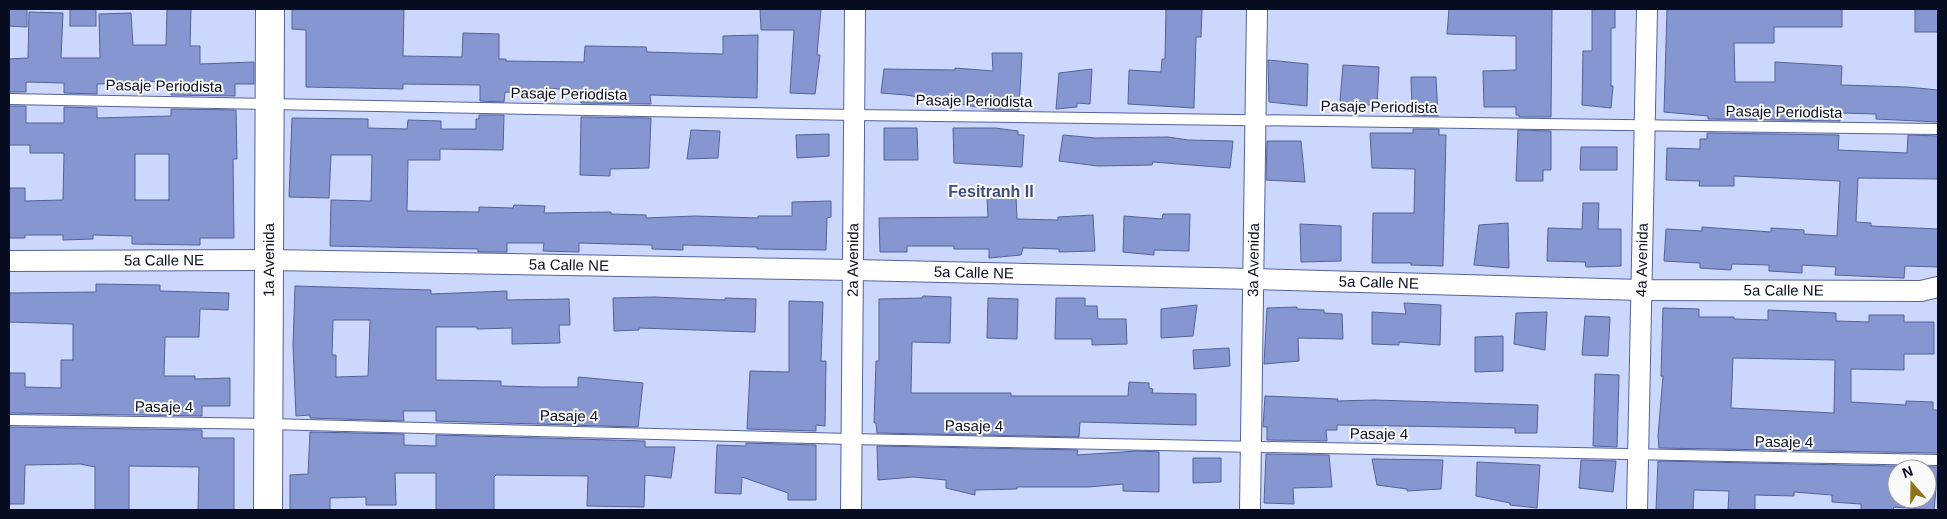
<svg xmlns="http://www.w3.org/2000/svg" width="1947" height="519" viewBox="0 0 1947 519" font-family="Arial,sans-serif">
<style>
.building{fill:#8696d1;stroke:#536298;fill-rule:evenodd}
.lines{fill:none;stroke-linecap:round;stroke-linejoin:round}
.lane-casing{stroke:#546399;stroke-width:12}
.street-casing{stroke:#546399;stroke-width:22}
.secondary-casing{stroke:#546399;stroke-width:30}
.lane{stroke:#fff;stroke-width:10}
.street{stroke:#fff;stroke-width:20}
.secondary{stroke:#fff;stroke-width:28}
.labels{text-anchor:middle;stroke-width:4;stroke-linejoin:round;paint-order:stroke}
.street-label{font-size:15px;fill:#080c21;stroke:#f9f9f9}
.neighbourhood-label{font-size:16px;font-weight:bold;fill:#3f4c80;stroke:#f9f9f9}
</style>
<rect width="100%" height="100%" fill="#ccd7fd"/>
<g class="building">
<polygon points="9,9 27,9 27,27 9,26"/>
<rect x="70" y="9" width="26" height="17"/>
<polygon points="167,9 191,9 190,46 200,46 200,64 254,62 254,84 235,84 235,96 171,95 171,82 133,81 133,83 97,84 97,94 64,93 64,83 26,82 26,92 9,92 9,59 28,58 29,12 63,13 61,58 100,58 99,14 131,13 133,45 166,45"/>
<polygon points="292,9 404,9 403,56 462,57 463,33 499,34 499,59 506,59 506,61 584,62 585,46 646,47 647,52 723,54 723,36 758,35 757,98 650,95 651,104 581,103 581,91 548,88 548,95 505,92 504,102 480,101 480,85 403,84 403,89 306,87 306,30 292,29"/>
<polygon points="760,9 821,9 817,55 820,55 815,94 790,93 794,30 761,30"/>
<polygon points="1166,9 1202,9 1201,37 1196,37 1194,108 1128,104 1129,70 1161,72 1162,59 1165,59"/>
<polygon points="1449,9 1552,9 1551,117 1519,117 1519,115 1516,115 1516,107 1484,107 1483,71 1516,70 1516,36 1447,34"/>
<polygon points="1592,9 1615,9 1615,28 1611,28 1611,86 1613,86 1611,108 1582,105 1583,51 1592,51"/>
<polygon points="1667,9 1842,9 1842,27 1774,27 1774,43 1734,43 1735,82 1775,82 1775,62 1842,66 1841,85 1907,87 1938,90 1938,122 1876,119 1876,114 1840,113 1840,121 1708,119 1708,116 1664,112"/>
<rect x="1915" y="9" width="23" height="23"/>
<polygon points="992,53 1022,53 1019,110 994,110 906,95 881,93 884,69 955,70 955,68 993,71"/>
<polygon points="1268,60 1308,64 1307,106 1269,102"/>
<polygon points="1343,65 1379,67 1377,106 1340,101"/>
<polygon points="1092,69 1090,104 1077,103 1077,107 1056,109 1059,73"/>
<polygon points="1411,77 1436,77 1438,116 1412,115"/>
<path d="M9,106H26V123H64V107L97,108V118L171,116V109L236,110L237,159H233L234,238H200V245L132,244V236L93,235V239L63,240V235H25V238H9V188H25V201L63,200L64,153H30V145H9ZM135,154H169V200H135Z"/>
<polygon points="479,115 504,115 503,150 440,149 440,160 408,160 407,211 479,212 479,207 513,208 514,205 545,206 544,213 611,212 611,214 646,215 646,218 695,216 758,218 758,216 792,216 792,202 831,201 831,217 827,218 826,250 757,249 757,247 683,245 683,250 652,249 652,245 579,243 579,252 543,251 544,243 507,243 507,252 478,252 478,249 330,246 331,200 371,201 372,155 331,155 329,198 289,197 292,118 368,119 368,128 407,129 408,120 441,121 441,129 476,129 476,119 479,119"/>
<polygon points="581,117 651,118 649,168 610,169 610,176 580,175"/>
<polygon points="884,128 917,128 918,160 884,160"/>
<polygon points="953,128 995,128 1018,131 1018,135 1024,135 1022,167 954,163"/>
<polygon points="1413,129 1439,129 1439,135 1446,135 1443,266 1411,265 1411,263 1372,263 1373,213 1414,213 1415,169 1372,168 1370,133 1413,133"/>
<polygon points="691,130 720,131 718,158 687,159"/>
<polygon points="1518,130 1551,131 1551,170 1543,170 1543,181 1516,181"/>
<polygon points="1707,133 1839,135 1838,150 1907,153 1908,135 1938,136 1938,179 1858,178 1856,222 1871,223 1871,226 1938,229 1938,267 1905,266 1904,278 1835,275 1836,267 1802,265 1802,273 1769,271 1769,265 1732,264 1731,270 1700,268 1700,263 1664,261 1666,229 1702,231 1702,227 1771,232 1771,228 1804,230 1804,234 1837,236 1840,181 1734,176 1734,186 1699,186 1700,181 1666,180 1667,148 1700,149 1700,139 1707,139"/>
<polygon points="829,134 829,156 797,158 796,135"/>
<polygon points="1063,135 1096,138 1168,137 1188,140 1233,141 1230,168 1153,162 1152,165 1098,166 1059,161"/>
<polygon points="1267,141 1301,141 1305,182 1266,180"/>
<polygon points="1581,147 1617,147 1617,170 1580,170"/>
<polygon points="1016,197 1017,219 1058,220 1058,217 1093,215 1095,251 1059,252 1059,249 1023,248 1021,255 989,258 989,249 954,249 954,246 907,246 907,252 880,252 879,218 988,217 987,198"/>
<polygon points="1583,203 1599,203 1598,229 1621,229 1621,266 1586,267 1585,262 1547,261 1548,228 1582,229"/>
<polygon points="1163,214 1190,214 1189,251 1154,250 1154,255 1123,252 1124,216 1162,219"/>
<polygon points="1508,223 1509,268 1474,265 1479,225"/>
<polygon points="1300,224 1341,226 1341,261 1301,262"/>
<polygon points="96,284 160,285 160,291 229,293 228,310 200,309 199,337 165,337 164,376 195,376 195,379 230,378 230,406 202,406 202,416 9,413 9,373 25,373 25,387 61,388 61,360 73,360 73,324 9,322 9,293 96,292"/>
<path d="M295,286L431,290V294L507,291V300L569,299L570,325H559L560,343L512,344V328L477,329V327H436V380L501,381V386L540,387H578V377L643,383L638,427L436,421V411H403L404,421L310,418V415L296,416L293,346ZM333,320H370L368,376L336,377V355H332Z"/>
<polygon points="923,296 951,297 950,343 912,342 911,393 1011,393 1011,396 1128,396 1129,382 1149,383 1149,388 1153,389 1152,393 1196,394 1196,425 1080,422 1079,437 877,433 876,423 874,423 876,361 879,361 879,299 922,298"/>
<polygon points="654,297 725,300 725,298 756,299 755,332 639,328 639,330 614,331 613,298"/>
<polygon points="988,298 1018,299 1017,339 987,338"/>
<polygon points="1056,298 1085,298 1085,306 1097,306 1098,319 1126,319 1127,344 1092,345 1092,339 1055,339"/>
<polygon points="789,301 823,302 821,361 826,361 825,426 816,425 816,431 747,429 750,371 789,372"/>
<polygon points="1404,303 1441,305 1440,345 1399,342 1399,345 1372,344 1372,312 1406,314"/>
<polygon points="1197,305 1193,336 1161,338 1161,309"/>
<polygon points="1297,307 1297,309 1324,310 1324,313 1342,314 1343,339 1298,338 1299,361 1264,364 1267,308"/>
<path d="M1663,308L1699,309V317H1734V319L1768,320V310L1836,313V321L1869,322V315H1904V322H1934V354H1904V370L1851,369V402L1906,405V401L1933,402V410H1938V453L1659,448L1658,436L1663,376H1661ZM1733,358L1835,360L1834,413L1731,408Z"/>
<polygon points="1547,312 1545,350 1514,344 1516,313"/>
<polygon points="1585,316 1610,317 1608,356 1582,355"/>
<polygon points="1503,336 1503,371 1475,372 1475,337"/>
<polygon points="1229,348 1230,366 1194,369 1193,350"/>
<polygon points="1595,374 1619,375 1617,447 1593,446"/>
<polygon points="1265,396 1338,399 1337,401 1374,400 1538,405 1537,433 1515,433 1515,428 1337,425 1337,430 1326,430 1327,441 1267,440 1267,427 1263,427"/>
<polygon points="9,427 202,430 202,438 234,438 234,510 198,510 199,467 129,466 129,510 95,510 95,467 80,464 25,465 24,504 9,504"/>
<polygon points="310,432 404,434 404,445 436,446 436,435 645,441 645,447 675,447 671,478 645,475 644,507 587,506 588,476 496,475 494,477 494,510 436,510 436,473 395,473 396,505 366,505 366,497 330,498 330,510 290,510 290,475 308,474"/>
<polygon points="746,443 816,445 816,500 788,500 788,493 742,477 741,494 715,493 717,445 746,446"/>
<polygon points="877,446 1078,450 1077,455 1138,451 1159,452 1159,492 1123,491 1123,484 1088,487 1017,487 1017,489 975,490 975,495 946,488 946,480 913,477 878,480"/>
<polygon points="1266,454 1329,455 1332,487 1293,488 1294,504 1264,503"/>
<polygon points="1193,458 1221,458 1221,482 1193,483"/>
<polygon points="1372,459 1443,460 1441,489 1407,491 1407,489 1377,485"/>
<polygon points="1581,460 1616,461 1613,492 1579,488"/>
<path d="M1658,461L1938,467L1934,510L1894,507L1893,510H1861V504L1832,502V495L1794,492V496L1755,495V510H1728L1729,491L1694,490L1693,510H1656ZM1897,469H1927V499H1897Z"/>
<polygon points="1477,462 1540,465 1537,508 1510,505 1510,503 1476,496"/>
</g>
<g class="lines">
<defs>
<g id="lane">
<polyline points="9,99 854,115 1938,129"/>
<polyline points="9,420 268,424 851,439 1938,460"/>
</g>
<g id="street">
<path id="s1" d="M9,261L269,260L854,270L1254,279L1641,290L1921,291L1938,287"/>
<path id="s2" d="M851,510L855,9"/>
<path id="s3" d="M1250,510L1257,9"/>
<path id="s4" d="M1637,510L1647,9"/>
</g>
<g id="secondary">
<path id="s5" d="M268,510L270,9"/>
</g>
</defs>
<use href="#lane" class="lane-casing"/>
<use href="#street" class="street-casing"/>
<use href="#secondary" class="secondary-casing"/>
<use href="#lane" class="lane"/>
<use href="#street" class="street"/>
<use href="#secondary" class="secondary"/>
</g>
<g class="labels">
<g class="street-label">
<text transform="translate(164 86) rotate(1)" y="5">Pasaje Periodista</text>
<text transform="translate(569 94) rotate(1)" y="5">Pasaje Periodista</text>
<text transform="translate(974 101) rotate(1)" y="5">Pasaje Periodista</text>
<text transform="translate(1379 107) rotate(1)" y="5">Pasaje Periodista</text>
<text transform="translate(1784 112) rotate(1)" y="5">Pasaje Periodista</text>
<text dy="5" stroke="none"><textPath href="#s5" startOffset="250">1a Avenida</textPath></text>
<text dy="5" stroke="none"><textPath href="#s4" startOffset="250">4a Avenida</textPath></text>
<text dy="5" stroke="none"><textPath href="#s1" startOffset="155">5a Calle NE</textPath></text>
<text dy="5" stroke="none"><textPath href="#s2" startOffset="250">2a Avenida</textPath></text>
<text dy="5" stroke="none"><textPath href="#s3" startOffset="250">3a Avenida</textPath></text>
<text dy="5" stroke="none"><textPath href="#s1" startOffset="560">5a Calle NE</textPath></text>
<text dy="5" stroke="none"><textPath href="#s1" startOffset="965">5a Calle NE</textPath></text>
<text dy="5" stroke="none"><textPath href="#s1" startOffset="1370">5a Calle NE</textPath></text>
<text dy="5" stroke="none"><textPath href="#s1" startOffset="1775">5a Calle NE</textPath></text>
<text transform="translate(164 407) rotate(1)" y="5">Pasaje 4</text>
<text transform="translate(569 416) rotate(1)" y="5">Pasaje 4</text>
<text transform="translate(974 426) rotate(1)" y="5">Pasaje 4</text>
<text transform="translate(1379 434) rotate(1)" y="5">Pasaje 4</text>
<text transform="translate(1784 442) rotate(1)" y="5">Pasaje 4</text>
</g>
<g class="neighbourhood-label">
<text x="991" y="197">Fesitranh II</text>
</g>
</g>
<rect width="1947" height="519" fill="none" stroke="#080c21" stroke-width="20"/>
<g transform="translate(1912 484) rotate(340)"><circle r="24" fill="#f9f9f9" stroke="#999aa3"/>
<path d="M0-4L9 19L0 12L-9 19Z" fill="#8f751a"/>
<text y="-8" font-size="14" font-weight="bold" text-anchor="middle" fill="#080c21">N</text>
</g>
</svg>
